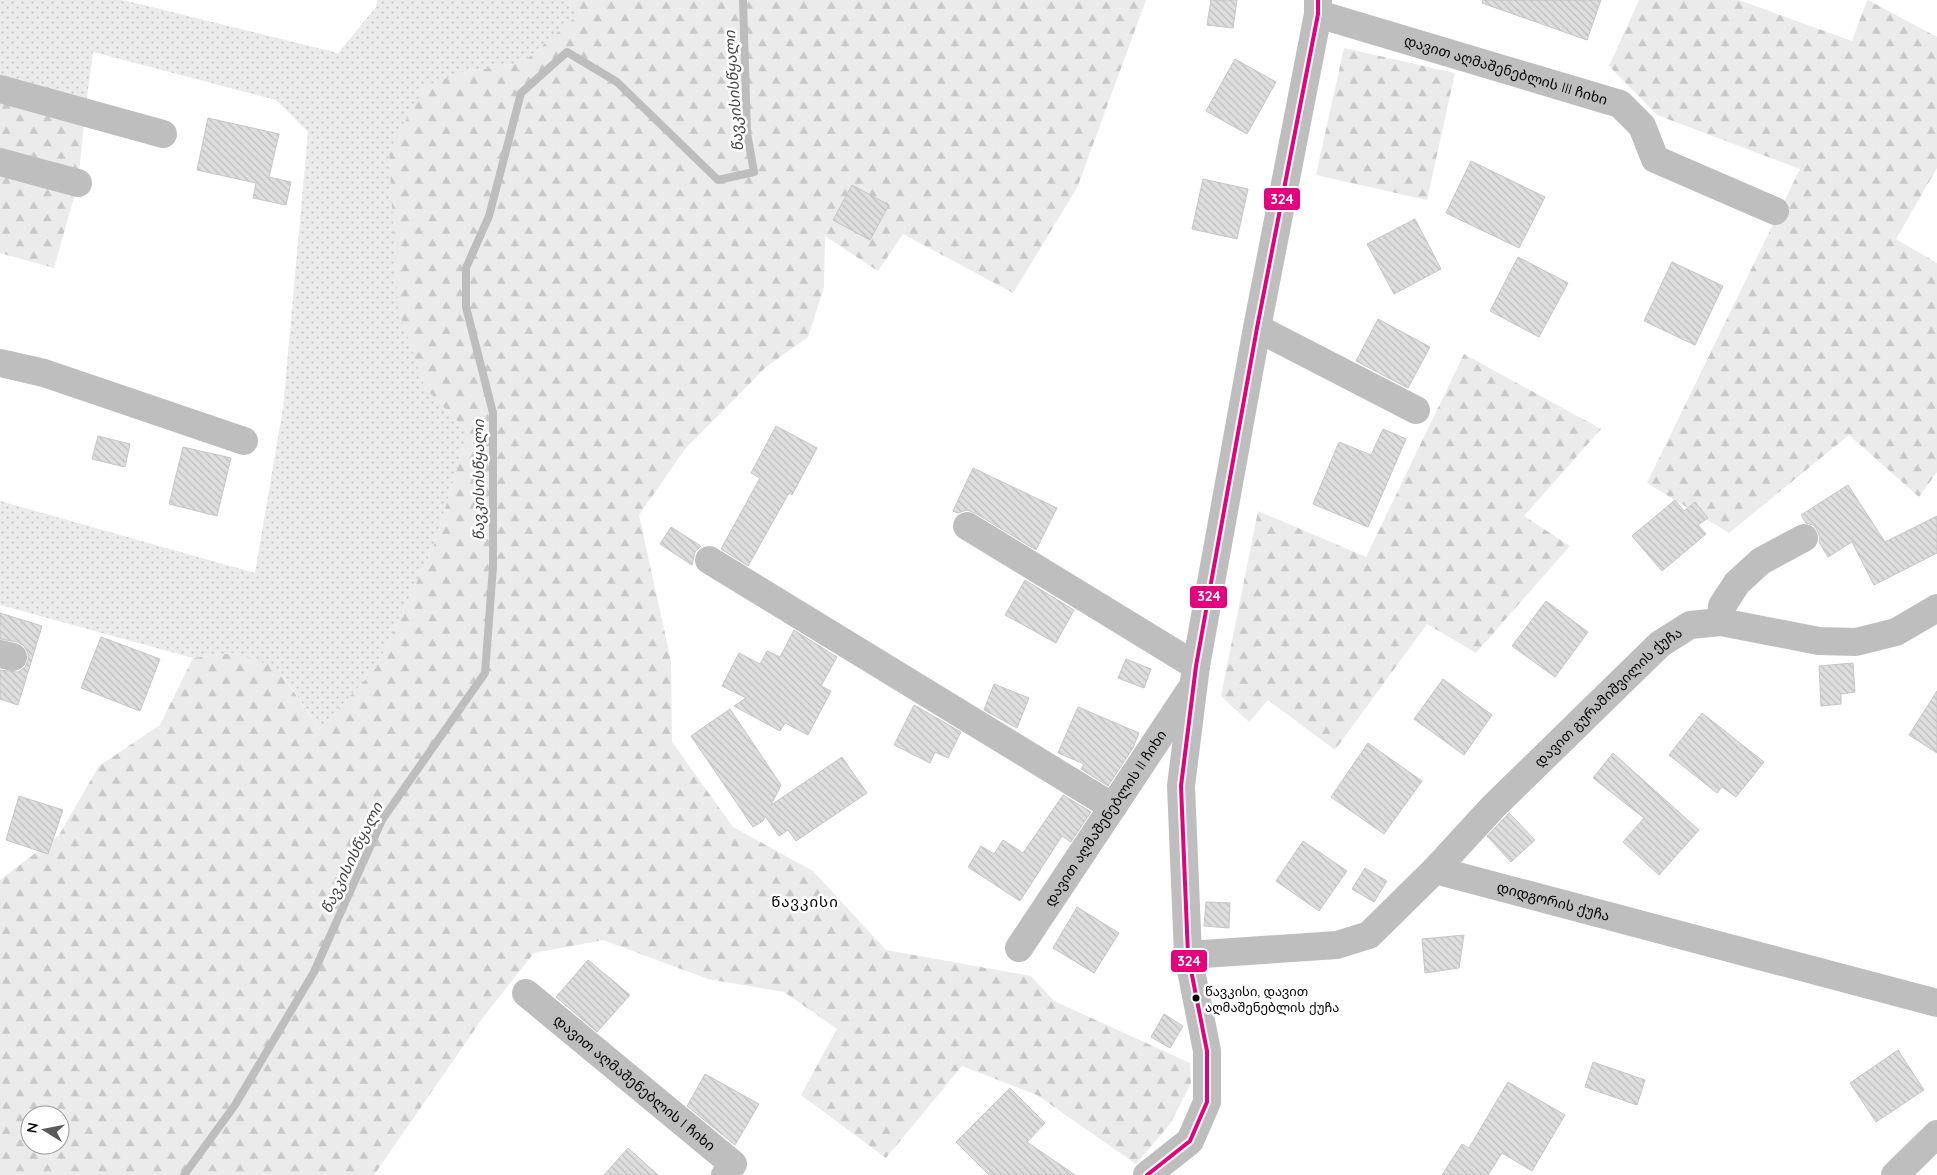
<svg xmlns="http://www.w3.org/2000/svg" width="1937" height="1175" viewBox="0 0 1937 1175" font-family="Quicksand,'Noto Sans Georgian',sans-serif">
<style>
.green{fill:url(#green-dots)}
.forest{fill:url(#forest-firs);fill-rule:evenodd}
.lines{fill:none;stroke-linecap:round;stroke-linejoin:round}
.stream{stroke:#bdbdbd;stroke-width:8}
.building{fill:url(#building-back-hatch);stroke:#c6c6c6}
.minor{stroke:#bebebe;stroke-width:28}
.bus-1-casing{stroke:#fff;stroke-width:8}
.bus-1{stroke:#e5007d;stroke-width:4}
.bus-dot{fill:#000;stroke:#fff;stroke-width:2}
.labels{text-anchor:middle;stroke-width:5;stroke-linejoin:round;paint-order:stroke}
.bus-label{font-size:13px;fill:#000;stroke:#fff;text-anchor:start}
.street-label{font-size:14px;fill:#000;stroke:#fff}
.water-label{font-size:15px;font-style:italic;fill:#424242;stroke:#fff}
.neighbourhood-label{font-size:15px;letter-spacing:1px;fill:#000;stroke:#fff}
.line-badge{stroke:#fff;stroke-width:2}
.badge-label{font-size:14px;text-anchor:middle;font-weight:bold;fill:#fff}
</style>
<defs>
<pattern id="green-dots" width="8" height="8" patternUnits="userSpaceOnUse" patternTransform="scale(1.25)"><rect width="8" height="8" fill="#ebebeb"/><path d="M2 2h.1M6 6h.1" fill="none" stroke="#c8c8c8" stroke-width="1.8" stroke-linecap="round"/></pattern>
<pattern id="forest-firs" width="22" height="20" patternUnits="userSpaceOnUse" patternTransform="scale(1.25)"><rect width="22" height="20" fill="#ebebeb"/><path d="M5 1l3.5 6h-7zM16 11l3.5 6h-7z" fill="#c8c8c8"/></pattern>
<pattern id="building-back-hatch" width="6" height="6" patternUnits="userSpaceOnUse" patternTransform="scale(1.25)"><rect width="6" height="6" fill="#dedede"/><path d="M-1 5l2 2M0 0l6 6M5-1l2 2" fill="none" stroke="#bdbdbd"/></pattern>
</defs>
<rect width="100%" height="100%" fill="#fff"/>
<polygon class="green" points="0,0 123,0 338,53 376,7 377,0 569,0 581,12 524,62 460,73 425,388 468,432 433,548 376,668 320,729 283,676 234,653 193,658 0,605 0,501 255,573 283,408 308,132 276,100 93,52 85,113 0,89"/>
<g class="forest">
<path d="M569,0H1146L1077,188L1013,293L903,234L878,271L825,236L824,287L808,337L766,367L685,449L639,515L671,661L672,742L733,827L813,871L886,950L1031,976L1054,1001L1190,1063L1191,1083L1170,1124L1136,1164L1037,1095L962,1066L886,1158L801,1095L837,1029L784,992L708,979L603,940L534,953L484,1016L374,1175H0V880L59,835L99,766L160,725L193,658L234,653L276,667L320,729L376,668L433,548L468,432L425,388L398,309L389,151L425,86L460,73L524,62L581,12ZM30,1115H60V1145H30Z"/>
<polygon points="1639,0 1739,0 1852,41 1867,0 1868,0 1937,37 1937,168 1896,239 1937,263 1937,472 1919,497 1849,435 1729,533 1647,483 1800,169 1657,115 1609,66"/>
<polygon points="1344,48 1455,73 1427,200 1316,175"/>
<polygon points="0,89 85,113 78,183 54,268 0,253"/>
<polygon points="1464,354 1601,429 1524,516 1570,546 1476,653 1427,624 1335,750 1268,700 1249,722 1221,696 1258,511 1366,557"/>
</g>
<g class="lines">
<polyline class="stream" points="184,1175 235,1105 314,972 382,820 485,673 493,567 493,413 466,307 466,268 489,216 521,93 567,52 617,82 718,180 754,172 747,133 743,0"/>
</g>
<g class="building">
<polygon points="1211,0 1237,0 1233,28 1207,25"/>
<polygon points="1483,0 1601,0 1587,40 1482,3"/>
<polygon points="1235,59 1276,82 1247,134 1206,111"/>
<polygon points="208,118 279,134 269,177 291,182 286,205 253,198 256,183 197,170"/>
<polygon points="1471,161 1545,197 1519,248 1446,213"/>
<polygon points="1203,179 1248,189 1237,239 1192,229"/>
<polygon points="852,185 889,205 870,240 833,220"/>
<polygon points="1415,219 1441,269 1394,294 1367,244"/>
<polygon points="1518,257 1568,283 1539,337 1490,311"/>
<polygon points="1672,262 1723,286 1695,345 1644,321"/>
<polygon points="1378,319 1430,347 1408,388 1356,361"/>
<polygon points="776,426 817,448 792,495 789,493 748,566 721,549 760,478 751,473"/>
<polygon points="1383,429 1406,439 1368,527 1313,504 1339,442 1371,455"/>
<polygon points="98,436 130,444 125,467 92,459"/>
<polygon points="183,447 231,458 217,516 169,504"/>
<polygon points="973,468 1057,508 1036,550 975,513 967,510 958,513 953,511"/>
<polygon points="1848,485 1885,542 1937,516 1937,553 1874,585 1852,542 1828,557 1819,542 1820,538 1817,530 1813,525 1806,523 1801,515"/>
<polygon points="1675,500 1684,511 1695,502 1708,518 1698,525 1706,534 1662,571 1632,536"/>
<polygon points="671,527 701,546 695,552 692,565 660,544"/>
<polygon points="1025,580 1074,610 1056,643 1005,615"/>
<polygon points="1546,601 1588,632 1555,677 1512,646"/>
<polygon points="0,613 42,626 18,705 0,699 0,670 18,672 25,667 28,660 28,653 24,646 17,642 0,639"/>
<polygon points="794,630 837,657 821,686 831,691 808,735 785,723 780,731 734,706 746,698 722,686 739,653 760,664 767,651 780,657"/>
<polygon points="101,637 160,659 140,711 81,688"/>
<polygon points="1126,659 1151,669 1144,688 1118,678"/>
<polygon points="1853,663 1855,692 1841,694 1841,704 1821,706 1819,666"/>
<polygon points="1443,679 1492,715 1464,755 1414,719"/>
<polygon points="994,684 1029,698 1017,728 984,710"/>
<polygon points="1937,691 1937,753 1909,735"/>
<polygon points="914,705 961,732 948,758 935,752 930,763 894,745"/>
<polygon points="1078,707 1139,733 1133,748 1108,786 1081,769 1084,764 1058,753"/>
<polygon points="730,709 781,785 771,805 842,757 867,793 796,841 788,830 779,836 765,816 763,821 753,827 691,736"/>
<polygon points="1702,713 1764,762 1736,797 1722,787 1717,793 1669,755"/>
<polygon points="1368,743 1422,781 1384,834 1331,797"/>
<polygon points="1613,753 1699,830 1659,875 1623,842 1644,818 1593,778"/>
<polygon points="1063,795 1091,812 1071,842 1062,836 1020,901 968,867 981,846 994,854 1003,840 1023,853"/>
<polygon points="19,796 63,810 48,854 6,840"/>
<polygon points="1509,813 1535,840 1511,862 1487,836"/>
<polygon points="1303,841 1347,871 1319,911 1276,881"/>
<polygon points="1365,868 1387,881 1374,902 1352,889"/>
<polygon points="1206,902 1230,903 1229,928 1204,926"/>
<polygon points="1077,907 1119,933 1094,973 1053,948"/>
<polygon points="1464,935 1459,968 1425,973 1422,939"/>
<polygon points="588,960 630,995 597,1032 556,997"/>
<polygon points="1164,1014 1183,1026 1170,1048 1151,1037"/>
<polygon points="1898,1050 1924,1090 1876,1122 1850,1083"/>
<polygon points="1593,1062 1645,1080 1637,1105 1585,1087"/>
<polygon points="705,1074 759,1104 735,1145 687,1106"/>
<polygon points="1508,1082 1565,1115 1532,1171 1502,1153 1488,1175 1442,1175 1462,1144 1469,1148"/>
<polygon points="1010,1088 1045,1123 1027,1142 1075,1175 989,1175 956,1142"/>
<polygon points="628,1148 658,1175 604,1175"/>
</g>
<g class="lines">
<g class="minor">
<path id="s1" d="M1318,14L1620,104L1642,126L1655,159L1775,211"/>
<polyline points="0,89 163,134"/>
<polyline points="0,162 78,183"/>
<polyline points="1257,328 1416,410"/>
<polyline points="0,363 44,373 244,441"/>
<polyline points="967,526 1196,666"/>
<polyline points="709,560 1113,807"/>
<polyline points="1721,622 1722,606 1737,583 1761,561 1804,538"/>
<polyline points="0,654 13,657"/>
<path id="s2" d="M1435,870L1493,807L1660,644L1690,625L1721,622L1819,641L1856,642L1896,632L1937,608"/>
<path id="s3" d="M1019,948L1189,692"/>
<path id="s4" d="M1188,955L1337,945L1369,935L1435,870L1937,1003"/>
<path id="s5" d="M526,993L733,1164L725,1175"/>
<polyline points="1147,1175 1190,1141 1207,1102 1207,1051 1188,955 1181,786 1196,666 1257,328 1318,14 1318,0"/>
<polyline points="1895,1175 1937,1134"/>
</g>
<defs>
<polyline id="bus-1" points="1147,1175 1190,1141 1207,1102 1207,1051 1188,955 1181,786 1196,666 1257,328 1318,14 1318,0"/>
</defs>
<use href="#bus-1" class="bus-1-casing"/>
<use href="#bus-1" class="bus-1"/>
</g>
<circle class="bus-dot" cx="1196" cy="998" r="4.5"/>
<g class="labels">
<g class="bus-label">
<text x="1205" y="996">წავკისი, დავით<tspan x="1205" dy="16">აღმაშენებლის ქუჩა</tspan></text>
</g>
<g class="street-label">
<text dy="5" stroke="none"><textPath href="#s1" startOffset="196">დავით აღმაშენებლის III ჩიხი</textPath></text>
<text dy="5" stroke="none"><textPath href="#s2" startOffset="245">დავით გურამიშვილის ქუჩა</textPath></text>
<text dy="5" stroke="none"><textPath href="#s3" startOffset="156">დავით აღმაშენებლის II ჩიხი</textPath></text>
<text dy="5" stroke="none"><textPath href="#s4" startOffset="398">დიდგორის ქუჩა</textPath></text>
<text dy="5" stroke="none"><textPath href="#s5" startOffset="141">დავით აღმაშენებლის I ჩიხი</textPath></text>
</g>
<g class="water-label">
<text transform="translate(734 91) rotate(-94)" y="5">წავკისისწყალი</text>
<text transform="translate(479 480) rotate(-90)" y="5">წავკისისწყალი</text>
<text transform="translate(352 858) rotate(-64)" y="5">წავკისისწყალი</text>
</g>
<g class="neighbourhood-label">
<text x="805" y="907">წავკისი</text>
</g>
</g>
<g class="line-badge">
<rect x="1263" y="187" width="38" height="24" rx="5" fill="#e5007d"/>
<rect x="1189" y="585" width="39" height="24" rx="5" fill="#e5007d"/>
<rect x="1170" y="949" width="38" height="24" rx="5" fill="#e5007d"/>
</g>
<g class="badge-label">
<text x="1282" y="204">324</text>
<text x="1209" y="601">324</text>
<text x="1189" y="966">324</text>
</g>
<g transform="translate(45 1130) rotate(280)"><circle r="24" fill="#ffffff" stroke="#999999"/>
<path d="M0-4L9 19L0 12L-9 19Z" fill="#595959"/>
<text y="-8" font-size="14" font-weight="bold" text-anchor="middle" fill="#000000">N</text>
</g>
</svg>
